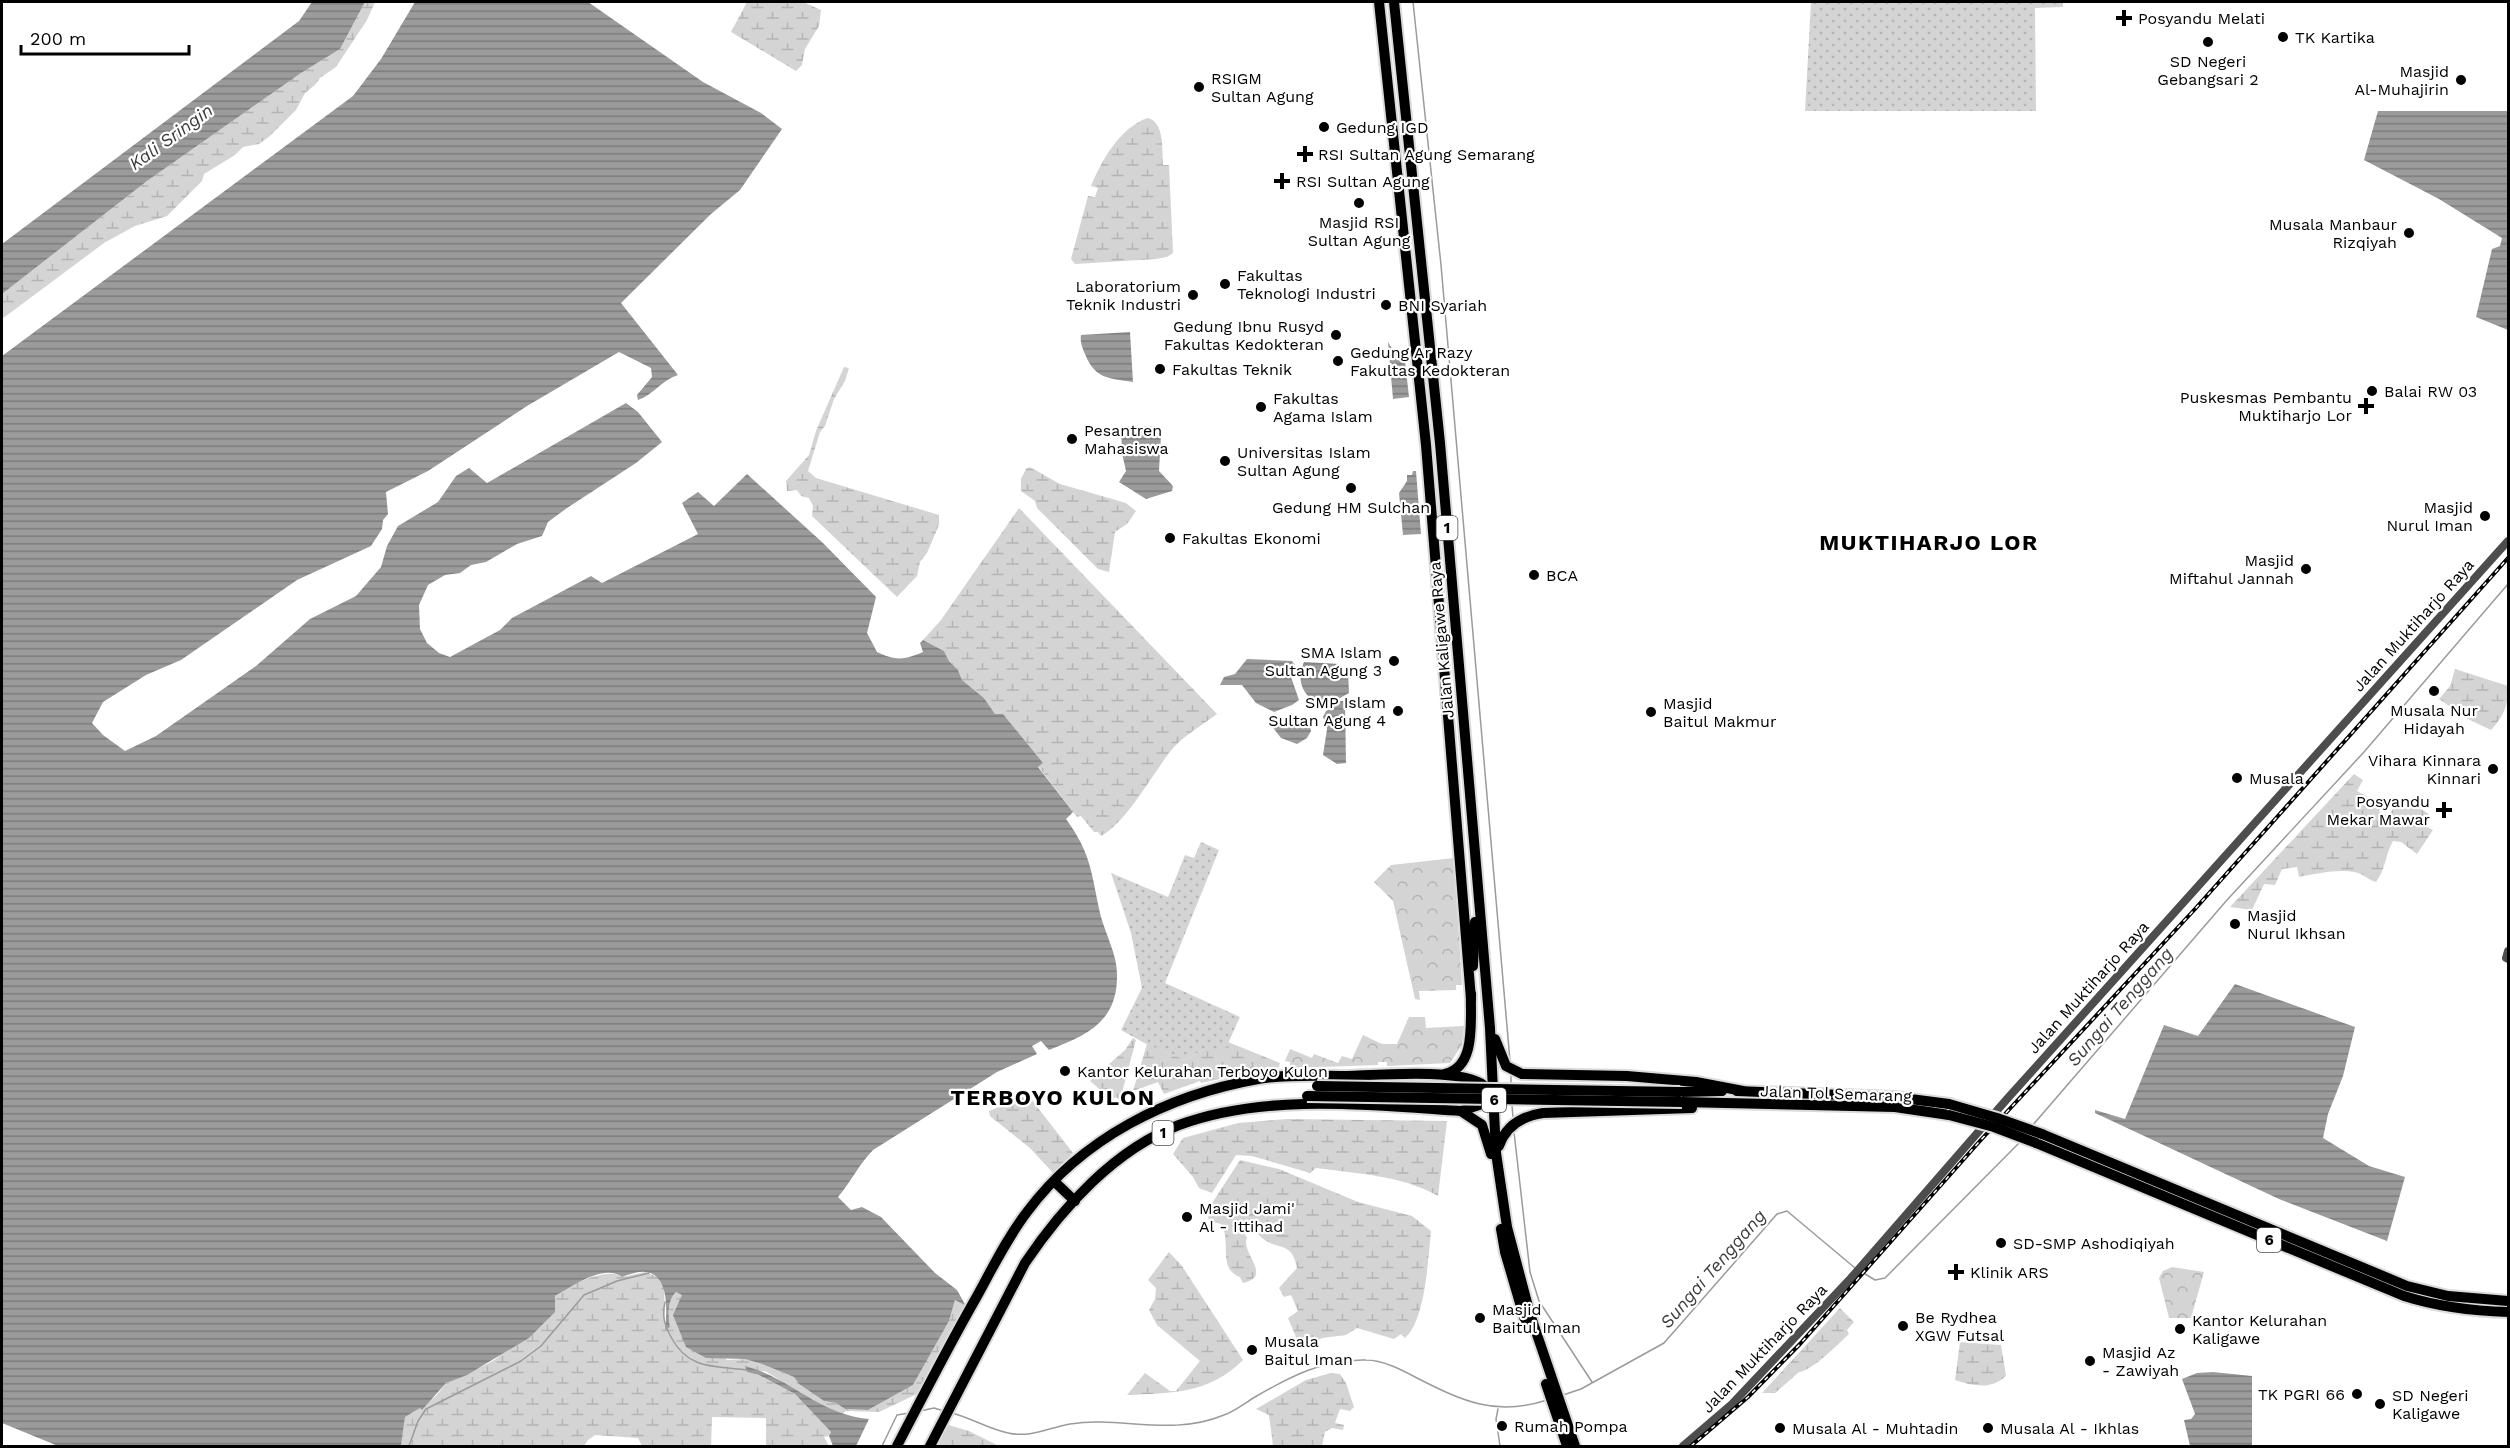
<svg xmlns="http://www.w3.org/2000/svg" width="2510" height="1448" viewBox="0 0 2510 1448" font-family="'Work Sans',sans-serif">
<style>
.grass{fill:url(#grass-dots)}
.wetland{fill:url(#wetland-marsh)}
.park{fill:url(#park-crowns)}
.water{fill:url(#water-rules)}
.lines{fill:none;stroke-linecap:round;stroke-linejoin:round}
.stream{stroke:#9b9b9b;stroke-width:1.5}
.highway-casing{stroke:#dbdbdb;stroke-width:14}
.minor{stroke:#4d4d4d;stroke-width:8}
.highway{stroke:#000;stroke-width:10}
.rail-casing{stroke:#000;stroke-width:4}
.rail{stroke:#fff;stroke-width:1.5;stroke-dasharray:4.5;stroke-linecap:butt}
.highway-bridge-casing{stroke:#dbdbdb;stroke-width:14;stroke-linecap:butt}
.highway-bridge{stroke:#000;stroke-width:10}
.poi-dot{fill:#000;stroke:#fff;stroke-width:2}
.labels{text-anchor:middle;stroke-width:4.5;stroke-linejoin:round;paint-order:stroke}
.shield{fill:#fff;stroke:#4c4c4c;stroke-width:1.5}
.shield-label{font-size:15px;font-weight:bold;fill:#000}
.poi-label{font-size:16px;fill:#000;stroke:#fff;text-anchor:start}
.street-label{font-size:16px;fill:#000;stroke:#fff}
.water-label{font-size:18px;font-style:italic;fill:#3c3c3c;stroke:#fff}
.district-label{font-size:22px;font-weight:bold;letter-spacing:1.5px;fill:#000;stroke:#fff}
</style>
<defs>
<pattern id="grass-dots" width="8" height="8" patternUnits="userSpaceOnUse" patternTransform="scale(1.5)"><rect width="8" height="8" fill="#d4d4d4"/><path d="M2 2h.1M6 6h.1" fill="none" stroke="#b4b4b4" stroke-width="1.8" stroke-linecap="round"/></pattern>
<pattern id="wetland-marsh" width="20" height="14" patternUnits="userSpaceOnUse" patternTransform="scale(1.5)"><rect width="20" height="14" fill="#d4d4d4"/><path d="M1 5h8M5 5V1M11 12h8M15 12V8" fill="none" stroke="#b4b4b4"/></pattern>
<pattern id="park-crowns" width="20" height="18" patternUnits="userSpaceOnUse" patternTransform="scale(1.5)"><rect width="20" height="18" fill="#d4d4d4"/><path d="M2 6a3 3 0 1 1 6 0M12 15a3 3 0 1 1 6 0" fill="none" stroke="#b4b4b4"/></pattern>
<pattern id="water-rules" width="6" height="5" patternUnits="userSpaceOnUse" patternTransform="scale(1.5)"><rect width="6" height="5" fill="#9b9b9b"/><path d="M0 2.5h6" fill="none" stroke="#7c7c7c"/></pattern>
</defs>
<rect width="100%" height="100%" fill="#fff"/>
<g class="grass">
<polygon points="1811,2 2063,2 2063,7 2035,8 2036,111 1805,111"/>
<polygon points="1201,842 1219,850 1165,983 1240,1017 1225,1050 1203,1050 1185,1060 1148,1045 1121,1030 1142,988 1131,933 1111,873 1168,897 1185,855 1194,858"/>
</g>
<g class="wetland">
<polygon points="365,2 375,2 367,20 336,67 320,78 315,85 305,93 296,110 270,136 259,144 243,147 235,155 204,174 202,181 167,216 135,226 104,243 2,319 2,294 147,181 301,73 340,49"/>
<polygon points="747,2 803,2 821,10 819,26 805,49 802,65 796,71 731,32"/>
<path d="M1147,118C1165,121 1162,151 1163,165H1169L1173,253L1167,257L1156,259L1075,264L1071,259L1088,196L1095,197L1098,188L1091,186C1102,160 1119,129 1147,118Z"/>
<polygon points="844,367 849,368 845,381 834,399 825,426 820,432 808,471 816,478 939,515 939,525 927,553 920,562 917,576 897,597 812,516 813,506 809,498 801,496 797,490 787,491 786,481 809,455 816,431"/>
<polygon points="1030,467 1060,484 1126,503 1136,511 1127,524 1115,532 1109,572 1098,569 1037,508 1035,501 1021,491 1021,479 1026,469"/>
<path d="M1019,508L1217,714C1201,726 1181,737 1169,753C1153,774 1125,824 1101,836L1098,832H1094L1081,816L1077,817L1038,766L1043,763L995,714L984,698L962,680L958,670L949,661L944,651L923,640L941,620Z"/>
<path d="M2455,669L2508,686C2509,705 2503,717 2491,730L2468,719L2439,699L2450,686Z"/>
<path d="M2354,774L2363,780L2357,791L2382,805L2379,812L2388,816L2401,797L2429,814L2423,825L2433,830L2417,854L2401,842L2393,841C2385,855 2386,869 2376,882C2368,880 2365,875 2358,873C2341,868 2316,874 2299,877L2297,867L2282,869L2275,885L2264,884L2252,910L2230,907Z"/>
<polygon points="1133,1038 1136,1040 1120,1100 1116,1097 1112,1100 1090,1081 1125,1050"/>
<polygon points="1228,1042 1280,1063 1279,1067 1201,1083 1200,1081 1164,1094 1158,1082 1133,1091 1147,1044 1185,1060 1203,1050 1225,1050"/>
<polygon points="1028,1095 1073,1153 1053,1173 1030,1148 990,1116 989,1111"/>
<path d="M1287,1119L1447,1121L1438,1196C1401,1175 1358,1174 1316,1168L1310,1173L1252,1156L1236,1155L1212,1193L1199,1188L1193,1177L1173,1154L1183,1138L1238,1123Z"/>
<path d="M1240,1160L1279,1169L1358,1202L1412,1216L1431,1231C1428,1258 1426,1319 1405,1338L1401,1334L1394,1339L1357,1328L1346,1335L1322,1338L1301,1349L1288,1318L1298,1311L1291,1295L1284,1297L1279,1288L1297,1268C1292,1240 1278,1251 1262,1238C1256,1233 1255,1227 1247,1224L1242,1229L1247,1238C1240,1253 1274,1276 1243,1283L1240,1277C1217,1269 1232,1241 1221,1224L1209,1221L1207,1211Z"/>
<path d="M1169,1252L1182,1266L1243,1360C1209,1394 1172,1393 1127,1395L1145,1373L1170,1391H1176L1200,1361L1157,1325L1149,1310L1155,1299L1156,1288L1148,1280Z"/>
<path d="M645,1272L658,1277L664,1284L665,1329L670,1327C668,1315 667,1301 676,1292L683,1295L679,1307L727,1360L746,1359L762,1364L794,1377L799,1384L824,1401L836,1403L845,1409L868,1410L913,1385L949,1321L955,1300L966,1306L921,1392L879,1412L846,1411L841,1415L817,1403L765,1371L747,1372L759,1375L795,1394L831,1432L829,1436L824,1437L829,1446H766V1418L712,1417L711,1446H642L638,1438L595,1435L588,1440L584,1446H401L405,1417C416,1411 426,1404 436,1396C440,1392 443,1385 448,1382C464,1372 486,1368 501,1355C521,1339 534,1313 554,1297C567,1286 607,1266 622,1277Z"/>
<path d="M1840,1308L1854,1322L1847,1330L1849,1334C1838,1344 1812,1371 1799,1372L1775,1393H1762Z"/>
<path d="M1960,1342L2001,1345L2006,1376C1991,1390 1973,1386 1955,1380Z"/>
<polygon points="1331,1373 1340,1374 1346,1383 1354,1407 1350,1411 1340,1409 1335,1423 1344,1425 1343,1430 1332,1428 1325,1432 1322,1446 1273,1446 1269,1415 1256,1409 1306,1380"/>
<polygon points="948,1425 969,1431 999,1446 1006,1446 936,1446"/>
</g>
<g class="park">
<polygon points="1454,858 1462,985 1456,985 1456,990 1419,991 1420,1000 1415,999 1393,901 1374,882 1391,865"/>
<polygon points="1409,1017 1425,1017 1426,1028 1464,1026 1462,1045 1450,1063 1387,1066 1387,1062 1378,1062 1378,1065 1290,1068 1290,1062 1285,1061 1290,1049 1312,1058 1314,1054 1338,1063 1342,1056 1352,1059 1363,1035 1382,1044 1397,1044"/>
<polygon points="2172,1267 2204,1272 2191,1318 2169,1318 2159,1278 2163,1271"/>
</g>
<g class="water">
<polygon points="312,2 365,2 340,49 301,73 147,181 2,294 2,244 299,21"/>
<path d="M415,2H588L703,82L761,113L782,129L740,190L711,214L621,303L678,375C662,380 653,395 638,400L637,395L652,377L651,368L619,352L527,406L428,471L386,492L388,514L383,520L382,529L371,546L297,580L181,660L146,675L103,702L92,723L103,735L125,751L156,736L256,666L310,619L356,596L381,567L387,546L398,526L438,502L456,476L469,468L487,483L626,403L638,412L662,442L636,463L567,508L548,522L542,536L517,544L486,562L471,565L460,573L445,575L428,585L419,605L420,629L427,643L439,653L450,657L500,630L512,618L591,576L602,583L698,534L682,503L698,492L714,506L747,474L823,543L876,597L867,633L877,652C896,661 904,660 923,652L920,643L923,640L944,651L949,661L958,670L962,680L984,698L995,714H1003L1043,763L1038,767L1073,812L1066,819C1093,856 1091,875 1101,917C1106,935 1117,955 1117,974C1118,1022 1087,1035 1049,1050L1041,1041L1032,1046L1037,1054L997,1072L873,1150C859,1164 851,1182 838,1197L851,1210L862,1207L881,1217L935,1273L957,1290L966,1306L955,1300L949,1321L913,1385L868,1410L845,1409L836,1403L824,1401L799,1384L794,1377L762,1364L745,1359L706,1358L686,1347L673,1315L682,1295L676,1292C667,1301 668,1315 670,1327L665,1330C667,1312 670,1274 645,1272C638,1271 628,1275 622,1277C604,1263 571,1287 555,1296V1312L529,1338L467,1375L446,1383L422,1410L420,1408L405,1417L401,1446H58L2,1423V356L353,96L381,59Z"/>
<polygon points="2378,111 2508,111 2508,330 2476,317 2492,249 2500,246 2502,238 2439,199 2364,160"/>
<path d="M1130,332L1133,382C1108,378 1095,379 1085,354C1082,347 1080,342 1081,335Z"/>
<polygon points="1388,342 1398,358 1405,361 1409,397 1393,399"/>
<polygon points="1121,426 1150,426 1159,430 1161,435 1159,471 1173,486 1172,491 1146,499 1119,482 1126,471 1122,453"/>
<polygon points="1413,471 1416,471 1421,534 1403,535 1399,493 1407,481 1407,475 1412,475"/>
<polygon points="1247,659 1292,661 1295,665 1291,677 1299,700 1292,705 1274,712 1256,703 1242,685 1220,685 1224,677 1235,674"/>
<path d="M1304,662L1339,664L1340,670L1348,671L1349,693L1324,707C1304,698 1295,682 1304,662Z"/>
<polygon points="1340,701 1345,701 1346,763 1337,764 1323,755 1327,729 1323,717 1326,711"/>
<polygon points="1302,716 1309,720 1311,731 1307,738 1297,744 1281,738 1271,725"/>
<polygon points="2235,984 2355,1027 2343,1076 2328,1114 2323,1138 2369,1166 2405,1177 2387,1241 2279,1199 2095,1113 2095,1110 2125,1119 2164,1025 2198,1036"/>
<path d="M745,1366C793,1379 819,1415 869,1419L856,1446H833L829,1436L831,1432L795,1394L759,1375L747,1372Z"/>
<polygon points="2213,1372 2252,1376 2252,1446 2190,1446 2184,1420 2191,1419 2195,1414 2182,1379 2197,1373"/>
</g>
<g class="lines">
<g class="stream">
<polyline points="1413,2 1441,265 1510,1061"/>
<polyline points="1511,1075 1511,1085"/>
<polyline points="1512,1105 1513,1118"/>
<polyline points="2032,1126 2227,900 2364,752 2508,584"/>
<polyline points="1514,1132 1530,1272 1539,1301 1592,1382"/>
<polyline points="1862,1272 1875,1280 1885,1278 2020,1142"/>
<path d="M665,1302C662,1316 664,1324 671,1337C688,1370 715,1366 748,1370"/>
<polyline points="1563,1395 1581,1389 1664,1343 1777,1214 1787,1211 1855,1268"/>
<polyline points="1498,1409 1496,1419 1500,1446"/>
<polyline points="920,1411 934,1408 944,1411"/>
<path d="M952,1413C971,1418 989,1429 1008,1433C1030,1438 1048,1428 1070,1424C1121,1416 1171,1437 1224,1415C1235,1411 1245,1403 1255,1397C1291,1376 1324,1359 1366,1360C1383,1360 1402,1370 1417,1378C1462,1401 1496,1417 1547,1400"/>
<polyline points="409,1446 418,1421 426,1409 521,1361 541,1346 584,1295 617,1281 649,1273"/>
<polyline points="882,1446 897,1415 909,1413"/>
</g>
<defs>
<g id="highway">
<polyline points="1379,2 1426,445 1471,999"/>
<polyline points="1394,2 1440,443 1490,1028 1496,1153 1507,1227 1530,1314 1575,1446"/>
<polyline points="1473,966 1475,922"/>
<polyline points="1495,1039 1506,1066 1522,1074 1627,1076 1696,1082 1743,1091"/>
<path d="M1445,1074C1477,1067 1470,1019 1471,994"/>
<polyline points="1737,1091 1895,1097 1949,1104"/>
<polyline points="1680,1092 1722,1091"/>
<polyline points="1682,1102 1895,1107 1949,1115"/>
<polyline points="1461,1111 1482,1125 1491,1154"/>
<polyline points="2042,1134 2407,1286 2448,1296 2508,1301"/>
<path d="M2036,1143L2404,1296C2439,1307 2472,1311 2508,1312"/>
<path d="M1499,1146C1506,1125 1523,1116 1543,1113L1692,1108"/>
<polyline points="1055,1182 1075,1201"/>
<polyline points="1501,1229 1505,1252 1527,1327"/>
<polyline points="1546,1384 1567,1446"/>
<path d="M897,1446C923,1396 948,1347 976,1298C992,1269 1007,1238 1027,1212C1082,1138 1168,1095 1258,1079C1287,1074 1319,1076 1348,1076C1378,1075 1462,1068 1483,1085L1487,1096"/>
<path d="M930,1446L1025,1263C1062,1208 1115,1149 1179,1125C1265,1093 1371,1105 1461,1111L1479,1105L1488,1094"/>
</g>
</defs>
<use href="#highway" class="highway-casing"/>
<g class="minor">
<polyline points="2508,951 2506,958 2508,959"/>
<polyline points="1683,1446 1732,1404 1851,1278 2007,1099 2508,541"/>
</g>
<use href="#highway" class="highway"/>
<defs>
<polyline id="rail" points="1691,1446 1748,1397 1800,1344 1979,1142 2195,909 2508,558"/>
</defs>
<use href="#rail" class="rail-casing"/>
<use href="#rail" class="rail"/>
<defs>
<g id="highway-bridge">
<polyline points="1317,1086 1680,1092"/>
<polyline points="1307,1096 1682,1102"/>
<polyline points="1949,1104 1997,1118 2042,1134"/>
<polyline points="1949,1115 1994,1127 2036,1143"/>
</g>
</defs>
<use href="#highway-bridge" class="highway-bridge-casing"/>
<use href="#highway-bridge" class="highway-bridge"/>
</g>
<g class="poi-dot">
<path d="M2121 9h6v6h6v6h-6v6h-6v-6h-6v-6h6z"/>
<circle cx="2283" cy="37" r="6"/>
<circle cx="2208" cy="42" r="6"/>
<circle cx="2461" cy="80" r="6"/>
<circle cx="1199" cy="87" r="6"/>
<circle cx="1324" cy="127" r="6"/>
<path d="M1302 145h6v6h6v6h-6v6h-6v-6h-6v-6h6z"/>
<path d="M1279 172h6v6h6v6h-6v6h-6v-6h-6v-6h6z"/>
<circle cx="1359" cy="203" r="6"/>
<circle cx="2409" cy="233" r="6"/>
<circle cx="1225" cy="284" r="6"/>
<circle cx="1193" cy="295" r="6"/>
<circle cx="1386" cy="305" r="6"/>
<circle cx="1336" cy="335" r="6"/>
<circle cx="1338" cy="361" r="6"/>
<circle cx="1160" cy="369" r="6"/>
<circle cx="2372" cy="391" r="6"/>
<path d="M2363 397h6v6h6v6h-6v6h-6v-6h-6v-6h6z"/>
<circle cx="1261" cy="407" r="6"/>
<circle cx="1072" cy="439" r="6"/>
<circle cx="1225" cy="461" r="6"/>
<circle cx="1351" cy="488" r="6"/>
<circle cx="2485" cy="516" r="6"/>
<circle cx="1170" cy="538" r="6"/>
<circle cx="2306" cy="569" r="6"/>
<circle cx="1534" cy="575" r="6"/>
<circle cx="1394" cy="661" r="6"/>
<circle cx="2434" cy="691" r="6"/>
<circle cx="1398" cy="711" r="6"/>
<circle cx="1651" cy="712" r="6"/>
<circle cx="2493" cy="769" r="6"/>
<circle cx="2237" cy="778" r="6"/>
<path d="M2441 801h6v6h6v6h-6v6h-6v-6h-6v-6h6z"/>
<circle cx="2235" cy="924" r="6"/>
<circle cx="1065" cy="1071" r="6"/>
<circle cx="1187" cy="1217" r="6"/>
<circle cx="2001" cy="1243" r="6"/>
<path d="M1953 1263h6v6h6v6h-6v6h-6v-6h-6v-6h6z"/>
<circle cx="1480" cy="1318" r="6"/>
<circle cx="1903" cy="1326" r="6"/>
<circle cx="2180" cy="1329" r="6"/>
<circle cx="1252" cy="1350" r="6"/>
<circle cx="2090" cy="1361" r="6"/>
<circle cx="2357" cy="1394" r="6"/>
<circle cx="2380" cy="1404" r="6"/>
<circle cx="1502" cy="1426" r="6"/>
<circle cx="1780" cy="1428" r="6"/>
<circle cx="1988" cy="1428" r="6"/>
</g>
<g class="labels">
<g class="shield">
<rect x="1436.5" y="516" width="21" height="24" rx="4.5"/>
<rect x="1482" y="1088" width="24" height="24" rx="4.5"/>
<rect x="1152.5" y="1121" width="21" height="24" rx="4.5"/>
<rect x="2257" y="1228" width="24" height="24" rx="4.5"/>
</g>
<g class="shield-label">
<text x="1447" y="533">1</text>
<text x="1494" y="1105">6</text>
<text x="1163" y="1138">1</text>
<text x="2269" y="1245">6</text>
</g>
<g class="poi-label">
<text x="2138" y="24">Posyandu Melati</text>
<text x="2295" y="43">TK Kartika</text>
<text x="2208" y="67" text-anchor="middle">SD Negeri<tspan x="2208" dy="18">Gebangsari 2</tspan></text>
<text x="2449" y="77" text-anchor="end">Masjid<tspan x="2449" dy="18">Al-Muhajirin</tspan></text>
<text x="1211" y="84">RSIGM<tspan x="1211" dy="18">Sultan Agung</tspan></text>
<text x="1336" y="133">Gedung IGD</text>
<text x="1318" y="160">RSI Sultan Agung Semarang</text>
<text x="1296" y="187">RSI Sultan Agung</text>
<text x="1359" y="228" text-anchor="middle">Masjid RSI<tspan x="1359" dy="18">Sultan Agung</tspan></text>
<text x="2397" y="230" text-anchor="end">Musala Manbaur<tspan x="2397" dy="18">Rizqiyah</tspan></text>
<text x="1237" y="281">Fakultas<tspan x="1237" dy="18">Teknologi Industri</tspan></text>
<text x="1181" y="292" text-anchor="end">Laboratorium<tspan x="1181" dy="18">Teknik Industri</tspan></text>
<text x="1398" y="311">BNI Syariah</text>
<text x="1324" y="332" text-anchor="end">Gedung Ibnu Rusyd<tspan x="1324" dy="18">Fakultas Kedokteran</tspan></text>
<text x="1350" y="358">Gedung Ar Razy<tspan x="1350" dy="18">Fakultas Kedokteran</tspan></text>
<text x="1172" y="375">Fakultas Teknik</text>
<text x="2384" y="397">Balai RW 03</text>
<text x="2352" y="403" text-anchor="end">Puskesmas Pembantu<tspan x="2352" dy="18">Muktiharjo Lor</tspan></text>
<text x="1273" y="404">Fakultas<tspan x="1273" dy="18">Agama Islam</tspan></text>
<text x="1084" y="436">Pesantren<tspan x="1084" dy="18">Mahasiswa</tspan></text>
<text x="1237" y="458">Universitas Islam<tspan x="1237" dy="18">Sultan Agung</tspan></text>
<text x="1351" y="513" text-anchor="middle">Gedung HM Sulchan</text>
<text x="2473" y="513" text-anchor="end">Masjid<tspan x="2473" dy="18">Nurul Iman</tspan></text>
<text x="1182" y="544">Fakultas Ekonomi</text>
<text x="2294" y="566" text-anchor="end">Masjid<tspan x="2294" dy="18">Miftahul Jannah</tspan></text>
<text x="1546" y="581">BCA</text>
<text x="1382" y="658" text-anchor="end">SMA Islam<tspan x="1382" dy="18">Sultan Agung 3</tspan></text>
<text x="1386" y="708" text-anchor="end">SMP Islam<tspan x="1386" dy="18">Sultan Agung 4</tspan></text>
<text x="1663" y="709">Masjid<tspan x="1663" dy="18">Baitul Makmur</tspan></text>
<text x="2434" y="716" text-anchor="middle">Musala Nur<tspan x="2434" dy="18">Hidayah</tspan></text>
<text x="2481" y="766" text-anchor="end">Vihara Kinnara<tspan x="2481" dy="18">Kinnari</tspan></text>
<text x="2249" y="784">Musala</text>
<text x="2430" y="807" text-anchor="end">Posyandu<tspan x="2430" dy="18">Mekar Mawar</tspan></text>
<text x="2247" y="921">Masjid<tspan x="2247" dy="18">Nurul Ikhsan</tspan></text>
<text x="1077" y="1077">Kantor Kelurahan Terboyo Kulon</text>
<text x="1199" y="1214">Masjid Jami'<tspan x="1199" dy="18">Al - Ittihad</tspan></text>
<text x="2013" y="1249">SD-SMP Ashodiqiyah</text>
<text x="1970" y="1278">Klinik ARS</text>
<text x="1492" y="1315">Masjid<tspan x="1492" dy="18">Baitul Iman</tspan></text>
<text x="1915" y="1323">Be Rydhea<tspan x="1915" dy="18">XGW Futsal</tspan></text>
<text x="2192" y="1326">Kantor Kelurahan<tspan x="2192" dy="18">Kaligawe</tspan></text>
<text x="1264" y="1347">Musala<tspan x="1264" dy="18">Baitul Iman</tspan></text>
<text x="2102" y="1358">Masjid Az<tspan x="2102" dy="18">- Zawiyah</tspan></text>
<text x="2345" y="1400" text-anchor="end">TK PGRI 66</text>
<text x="2392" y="1401">SD Negeri<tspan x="2392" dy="18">Kaligawe</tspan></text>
<text x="1514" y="1432">Rumah Pompa</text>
<text x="1792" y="1434">Musala Al - Muhtadin</text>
<text x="2000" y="1434">Musala Al - Ikhlas</text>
</g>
<g class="street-label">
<text transform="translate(2413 625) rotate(-48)" y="6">Jalan Muktiharjo Raya</text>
<text transform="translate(1441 640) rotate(-95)" y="6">Jalan Kaligawe Raya</text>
<text transform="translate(2088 987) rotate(-48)" y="6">Jalan Muktiharjo Raya</text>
<text transform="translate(1836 1093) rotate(2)" y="6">Jalan Tol Semarang</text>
<text transform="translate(1764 1348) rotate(-46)" y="6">Jalan Muktiharjo Raya</text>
</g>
<g class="water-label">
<text transform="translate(171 137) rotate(-36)" y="6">Kali Sringin</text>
<text transform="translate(2120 1007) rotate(-49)" y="6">Sungai Tenggang</text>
<text transform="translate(1713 1269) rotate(-49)" y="6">Sungai Tenggang</text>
</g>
<g class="district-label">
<text x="1929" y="550">MUKTIHARJO LOR</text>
<text x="1053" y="1105">TERBOYO KULON</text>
</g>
</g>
<rect width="2510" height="1448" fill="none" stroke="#000000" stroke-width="6"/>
<path d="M21 45v9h168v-9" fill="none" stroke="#000000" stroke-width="3"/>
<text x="30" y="45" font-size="18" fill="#000000" stroke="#ffffff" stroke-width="4.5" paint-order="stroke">200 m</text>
</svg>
